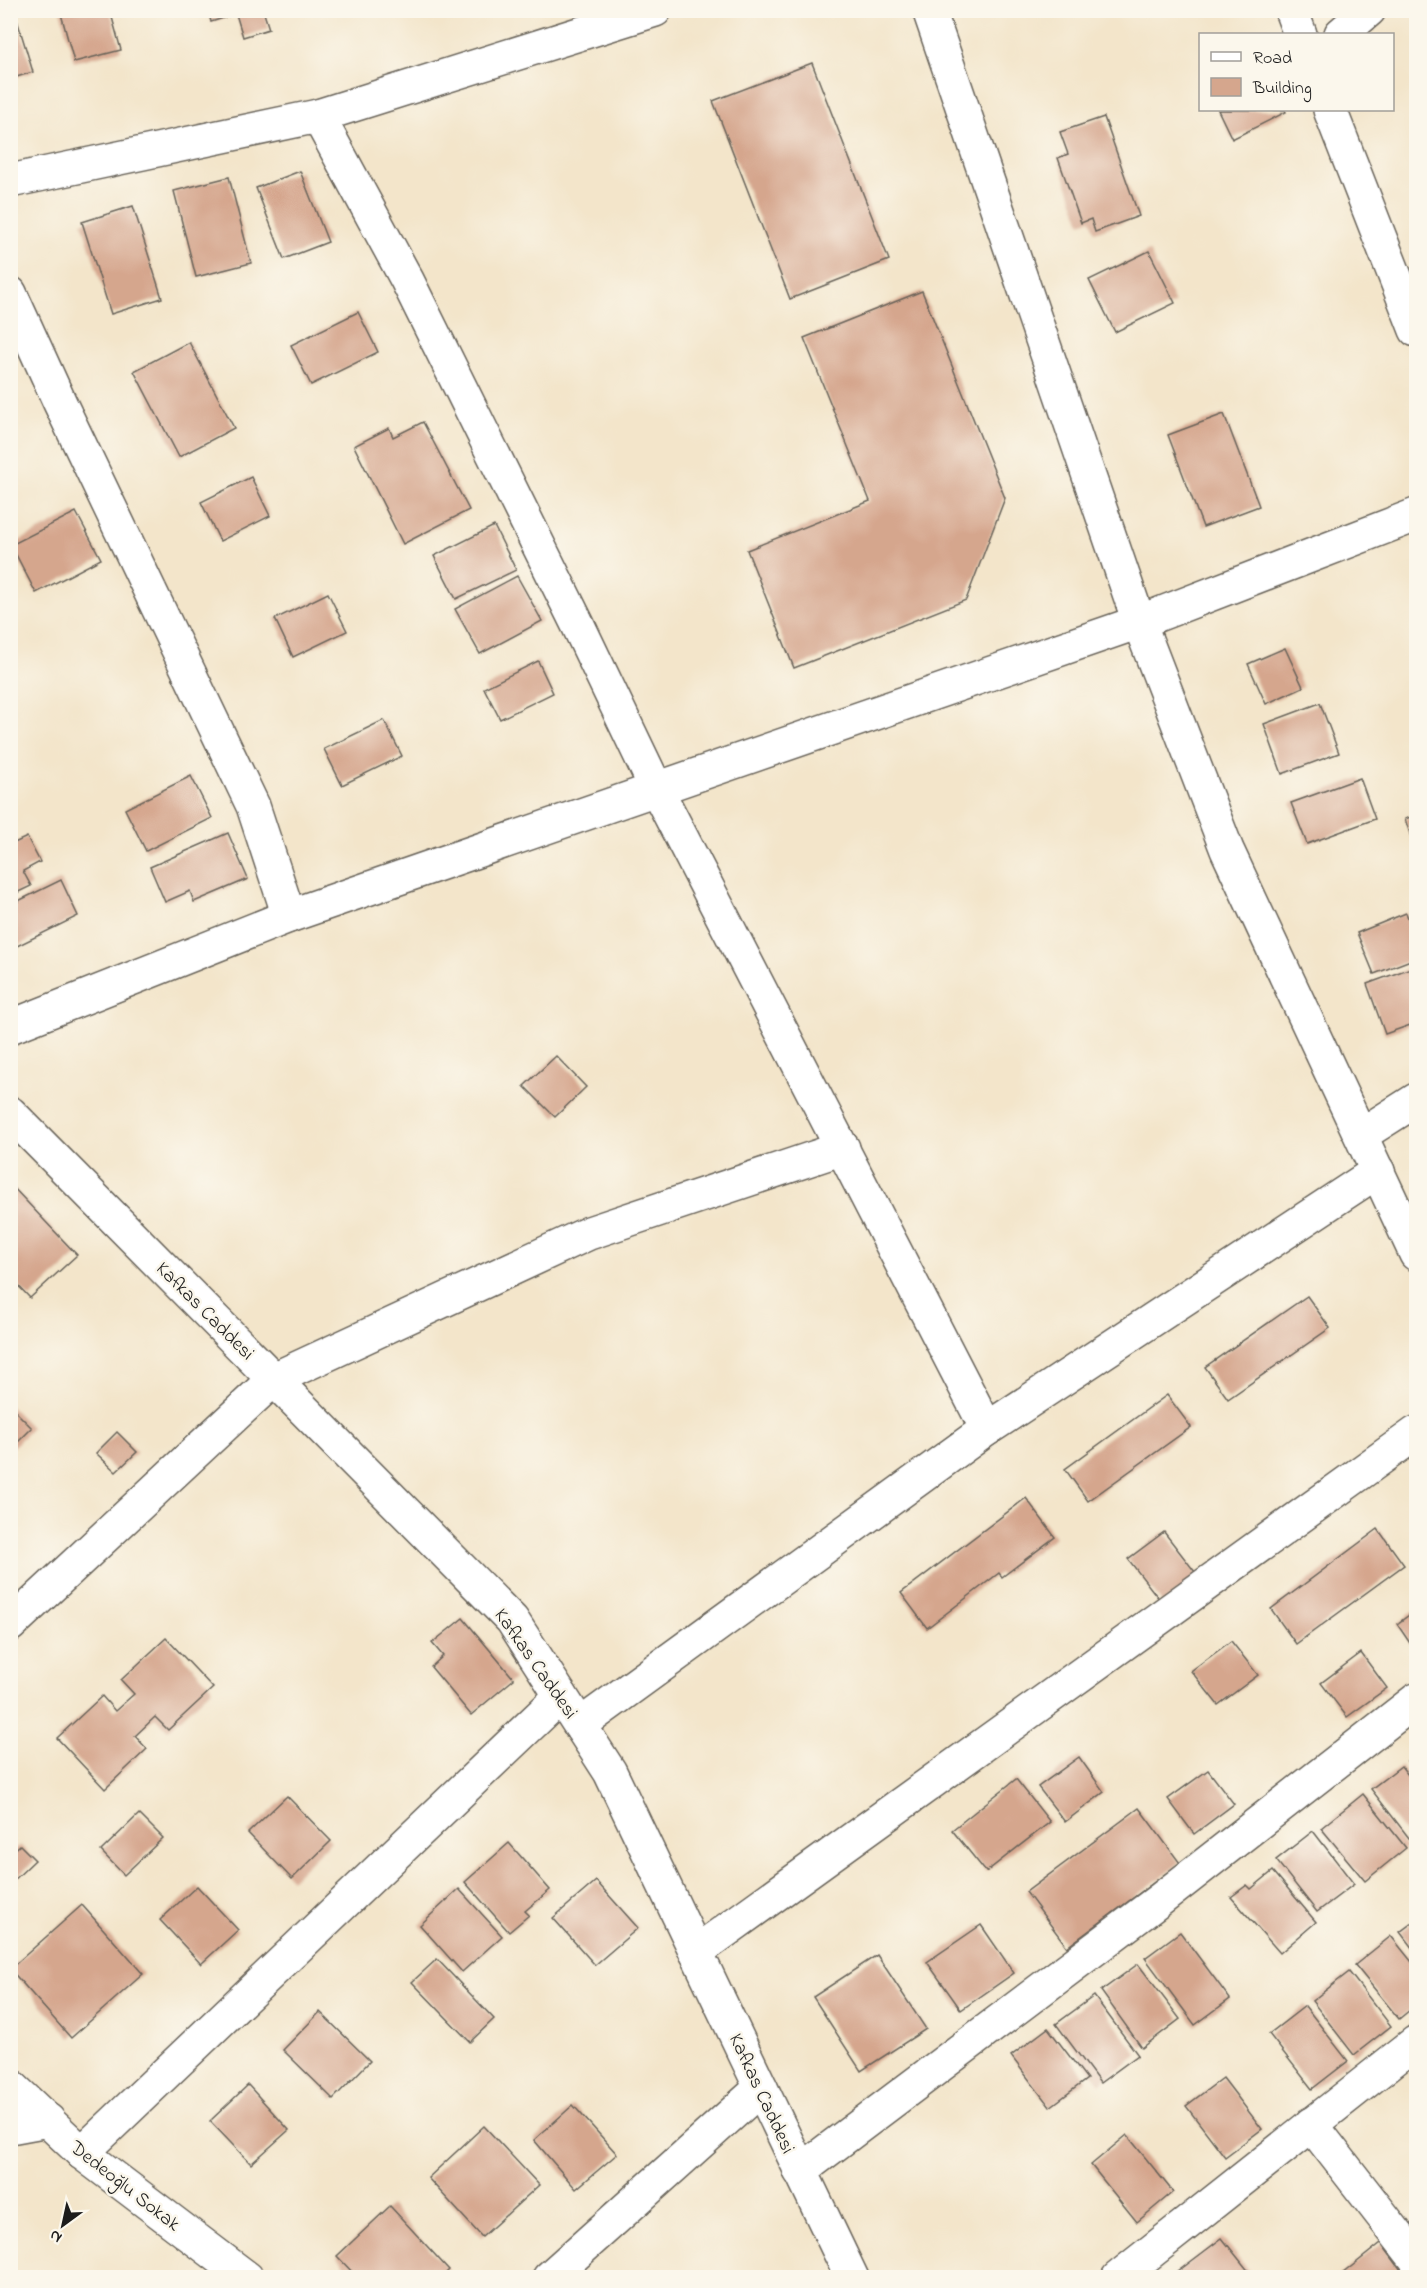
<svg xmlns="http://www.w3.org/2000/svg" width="1427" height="2288" viewBox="0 0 1427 2288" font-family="'Indie Flower',sans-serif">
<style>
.building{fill:#d5a68d}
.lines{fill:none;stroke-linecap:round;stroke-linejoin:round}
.minor-casing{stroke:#676259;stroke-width:36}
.minor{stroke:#fff;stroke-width:33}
.labels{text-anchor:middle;stroke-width:5;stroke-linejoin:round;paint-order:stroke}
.street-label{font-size:20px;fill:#1c1c1c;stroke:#fbf7ec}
</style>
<rect width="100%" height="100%" fill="#fbf7ec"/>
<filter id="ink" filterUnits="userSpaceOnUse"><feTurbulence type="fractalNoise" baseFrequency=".0167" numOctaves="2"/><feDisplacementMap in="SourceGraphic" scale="12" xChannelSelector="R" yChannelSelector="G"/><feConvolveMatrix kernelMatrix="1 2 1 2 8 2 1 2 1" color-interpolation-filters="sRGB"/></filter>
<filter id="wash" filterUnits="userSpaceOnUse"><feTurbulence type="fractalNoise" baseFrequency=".008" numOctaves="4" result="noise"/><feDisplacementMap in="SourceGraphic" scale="24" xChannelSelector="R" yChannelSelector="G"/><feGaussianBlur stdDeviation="1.35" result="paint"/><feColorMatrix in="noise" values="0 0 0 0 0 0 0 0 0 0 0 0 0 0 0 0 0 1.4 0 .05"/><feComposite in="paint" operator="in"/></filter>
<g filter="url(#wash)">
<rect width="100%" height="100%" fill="#f3e5ca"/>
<g id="blocks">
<g class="building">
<polygon points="10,10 14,10 33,72 10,79"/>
<polygon points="60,10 110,10 121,50 74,62"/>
<polygon points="208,10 263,10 269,29 243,37 236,14 211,22"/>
<polygon points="812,63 889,260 790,299 713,101"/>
<polygon points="1218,110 1285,110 1286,112 1232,139"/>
<polygon points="1104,117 1139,216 1095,232 1091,219 1081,223 1058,158 1068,154 1060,132"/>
<polygon points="300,171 328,242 284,259 256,188"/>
<polygon points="229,177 251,263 196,277 174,191"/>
<polygon points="133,206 162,298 111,314 82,222"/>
<polygon points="1149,251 1175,303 1115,332 1089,280"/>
<polygon points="922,291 1005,498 966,600 794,668 747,550 870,501 804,338"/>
<polygon points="358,312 378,352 311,385 291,345"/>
<polygon points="189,342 234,428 179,457 134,371"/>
<polygon points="1224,414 1259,506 1203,527 1168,435"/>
<polygon points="423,422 469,510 403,544 354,446 389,428 393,437"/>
<polygon points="251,477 270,516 220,541 201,502"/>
<polygon points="76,512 101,559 36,593 11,545"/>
<polygon points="494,526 516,570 456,599 434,556"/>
<polygon points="517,576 542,621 480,654 455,609"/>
<polygon points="328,593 347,631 293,657 275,619"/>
<polygon points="1285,648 1303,687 1266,704 1248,664"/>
<polygon points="538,661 553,693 500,719 484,688"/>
<polygon points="1320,703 1339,753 1282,774 1264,724"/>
<polygon points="384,720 402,756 342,785 324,749"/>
<polygon points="10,772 16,783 10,786"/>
<polygon points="191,776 212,818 146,851 125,809"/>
<polygon points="1360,778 1375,819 1307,844 1291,803"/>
<polygon points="1416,815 1416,852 1405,819"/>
<polygon points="228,833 248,879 194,902 190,891 165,902 150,867"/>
<polygon points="27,837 40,862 23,871 31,886 10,896 10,845"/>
<polygon points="61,880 78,916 15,947 10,937 10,905"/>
<polygon points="1406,913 1416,937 1416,958 1374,974 1357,933"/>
<polygon points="1416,966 1416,1023 1385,1034 1367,984"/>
<polygon points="556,1056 586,1087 555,1117 524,1086"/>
<polygon points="10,1184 77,1255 30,1298 10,1277"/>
<polygon points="1307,1296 1330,1328 1228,1399 1205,1367"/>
<polygon points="1167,1395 1191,1427 1088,1501 1065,1469"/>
<polygon points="10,1406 32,1428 13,1447 10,1444"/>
<polygon points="117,1432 137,1452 116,1472 96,1453"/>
<polygon points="1026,1498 1055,1537 1002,1577 999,1573 927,1628 901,1593"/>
<polygon points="1378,1529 1404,1565 1296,1644 1271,1609"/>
<polygon points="1164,1532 1199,1577 1163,1604 1128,1559"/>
<polygon points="1416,1610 1416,1652 1397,1624"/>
<polygon points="463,1618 514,1679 471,1715 431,1667 443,1656 432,1643"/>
<polygon points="166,1638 213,1688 168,1730 155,1717 135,1736 147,1749 105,1789 57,1738 102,1696 115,1711 134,1694 121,1680"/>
<polygon points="1231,1641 1258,1675 1218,1705 1191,1671"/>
<polygon points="1361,1653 1387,1688 1347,1717 1321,1683"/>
<polygon points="1416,1754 1416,1774 1407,1761"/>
<polygon points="1079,1757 1104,1792 1065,1822 1038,1787"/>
<polygon points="1401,1766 1416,1785 1416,1847 1371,1789"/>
<polygon points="1208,1770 1234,1804 1194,1834 1168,1799"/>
<polygon points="1016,1779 1050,1822 986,1872 952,1830"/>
<polygon points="1363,1794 1406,1848 1365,1881 1321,1828"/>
<polygon points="287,1796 331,1841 292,1879 248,1833"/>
<polygon points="1139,1808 1180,1863 1067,1947 1026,1892"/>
<polygon points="139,1814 163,1838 124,1875 101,1851"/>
<polygon points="1313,1831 1354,1884 1317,1912 1276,1860"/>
<polygon points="509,1843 550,1890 525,1911 529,1915 509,1932 465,1882"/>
<polygon points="20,1845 35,1860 10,1884 10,1854"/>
<polygon points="1273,1871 1316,1922 1280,1953 1231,1897 1247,1885 1251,1889"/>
<polygon points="596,1881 638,1928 595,1965 553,1918"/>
<polygon points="197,1886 238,1930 201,1964 160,1920"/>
<polygon points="459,1889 502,1936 462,1972 420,1925"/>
<polygon points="82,1905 143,1974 71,2038 10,1969"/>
<polygon points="1416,1920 1416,1953 1400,1932"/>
<polygon points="981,1925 1014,1973 961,2010 927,1962"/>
<polygon points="1180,1932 1230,1999 1195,2025 1145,1958"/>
<polygon points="1391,1936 1416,1967 1416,2005 1399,2019 1355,1965"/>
<polygon points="877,1955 926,2029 861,2071 813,1997"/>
<polygon points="437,1959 494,2019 470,2042 412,1982"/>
<polygon points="1138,1964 1180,2019 1142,2048 1101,1991"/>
<polygon points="1349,1972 1391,2026 1354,2055 1312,2001"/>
<polygon points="1094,1996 1138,2055 1100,2083 1056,2024"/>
<polygon points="1305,2006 1348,2061 1312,2089 1269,2034"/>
<polygon points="320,2012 370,2061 333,2099 283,2050"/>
<polygon points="1048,2028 1087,2079 1050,2107 1011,2056"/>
<polygon points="1223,2078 1262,2129 1225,2157 1186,2106"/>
<polygon points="248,2085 289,2130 251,2164 210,2121"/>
<polygon points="573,2105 617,2154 576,2189 534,2140"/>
<polygon points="484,2126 539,2185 482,2237 428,2178"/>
<polygon points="1127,2135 1173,2192 1137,2222 1091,2165"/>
<polygon points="390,2206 449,2270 441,2278 366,2278 361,2272 356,2276 337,2256"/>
<polygon points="1222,2238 1254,2278 1182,2278 1177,2272"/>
<polygon points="1381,2243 1407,2278 1337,2278"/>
</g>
</g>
</g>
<g filter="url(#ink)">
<use href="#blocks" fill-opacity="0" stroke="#676259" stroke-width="1.5"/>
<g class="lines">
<defs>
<g id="minor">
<polyline points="929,10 1139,622 1227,850 1416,1254"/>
<polyline points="1291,10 1300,34"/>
<polyline points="1341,34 1369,10"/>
<polyline points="1330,110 1416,330"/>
<polyline points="318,116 407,280 578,625 656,788 987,1429 580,1725"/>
<polyline points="10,181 318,116 655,10"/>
<polyline points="10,293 60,403 253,806 289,916"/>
<polyline points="10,1027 289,916 1139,622 1416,515"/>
<polyline points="10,1113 512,1620 610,1772 852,2278"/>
<polyline points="1361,1135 1416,1100"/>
<polyline points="987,1429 1378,1171"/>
<polyline points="10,1625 274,1379 589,1233 843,1148"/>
<polyline points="696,1952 1416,1433"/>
<polyline points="10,2085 82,2153 247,2278"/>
<polyline points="1311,2124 1416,2259"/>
<polyline points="10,2127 48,2120"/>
<polyline points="82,2153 561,1696"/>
<polyline points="800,2171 1161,1899 1416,1700"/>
<polyline points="549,2278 761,2088"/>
<polyline points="1118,2278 1416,2042"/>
</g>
</defs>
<use href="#minor" class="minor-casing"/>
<use href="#minor" class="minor"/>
</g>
</g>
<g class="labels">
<g class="street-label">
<text transform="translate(206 1310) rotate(45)" y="7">Kafkas Caddesi</text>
<text transform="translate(537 1663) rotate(55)" y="7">Kafkas Caddesi</text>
<text transform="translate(763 2093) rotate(65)" y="7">Kafkas Caddesi</text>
<text transform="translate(126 2185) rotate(38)" y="7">Dedeoğlu Sokak</text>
</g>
</g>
<rect width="1427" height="2288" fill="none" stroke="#fbf7ec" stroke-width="36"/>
<rect x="1199" y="33" width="195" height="78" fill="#fbf7ec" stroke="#a29f99" stroke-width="1.5"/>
<rect x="1211" y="52" width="30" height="9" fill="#ffffff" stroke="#a29f99" stroke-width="1.5"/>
<text x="1253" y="63" font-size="18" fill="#1c1c1c">Road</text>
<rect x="1211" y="78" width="30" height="18" fill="#d5a68d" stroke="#a29f99" stroke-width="1.5"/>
<text x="1253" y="93" font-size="18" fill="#1c1c1c">Building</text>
<g transform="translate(63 2225) rotate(213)" stroke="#fbf7ec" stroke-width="4.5" paint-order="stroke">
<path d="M0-4.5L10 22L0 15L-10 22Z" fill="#1c1c1c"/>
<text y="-9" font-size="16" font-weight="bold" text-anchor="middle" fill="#1c1c1c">N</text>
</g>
</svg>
